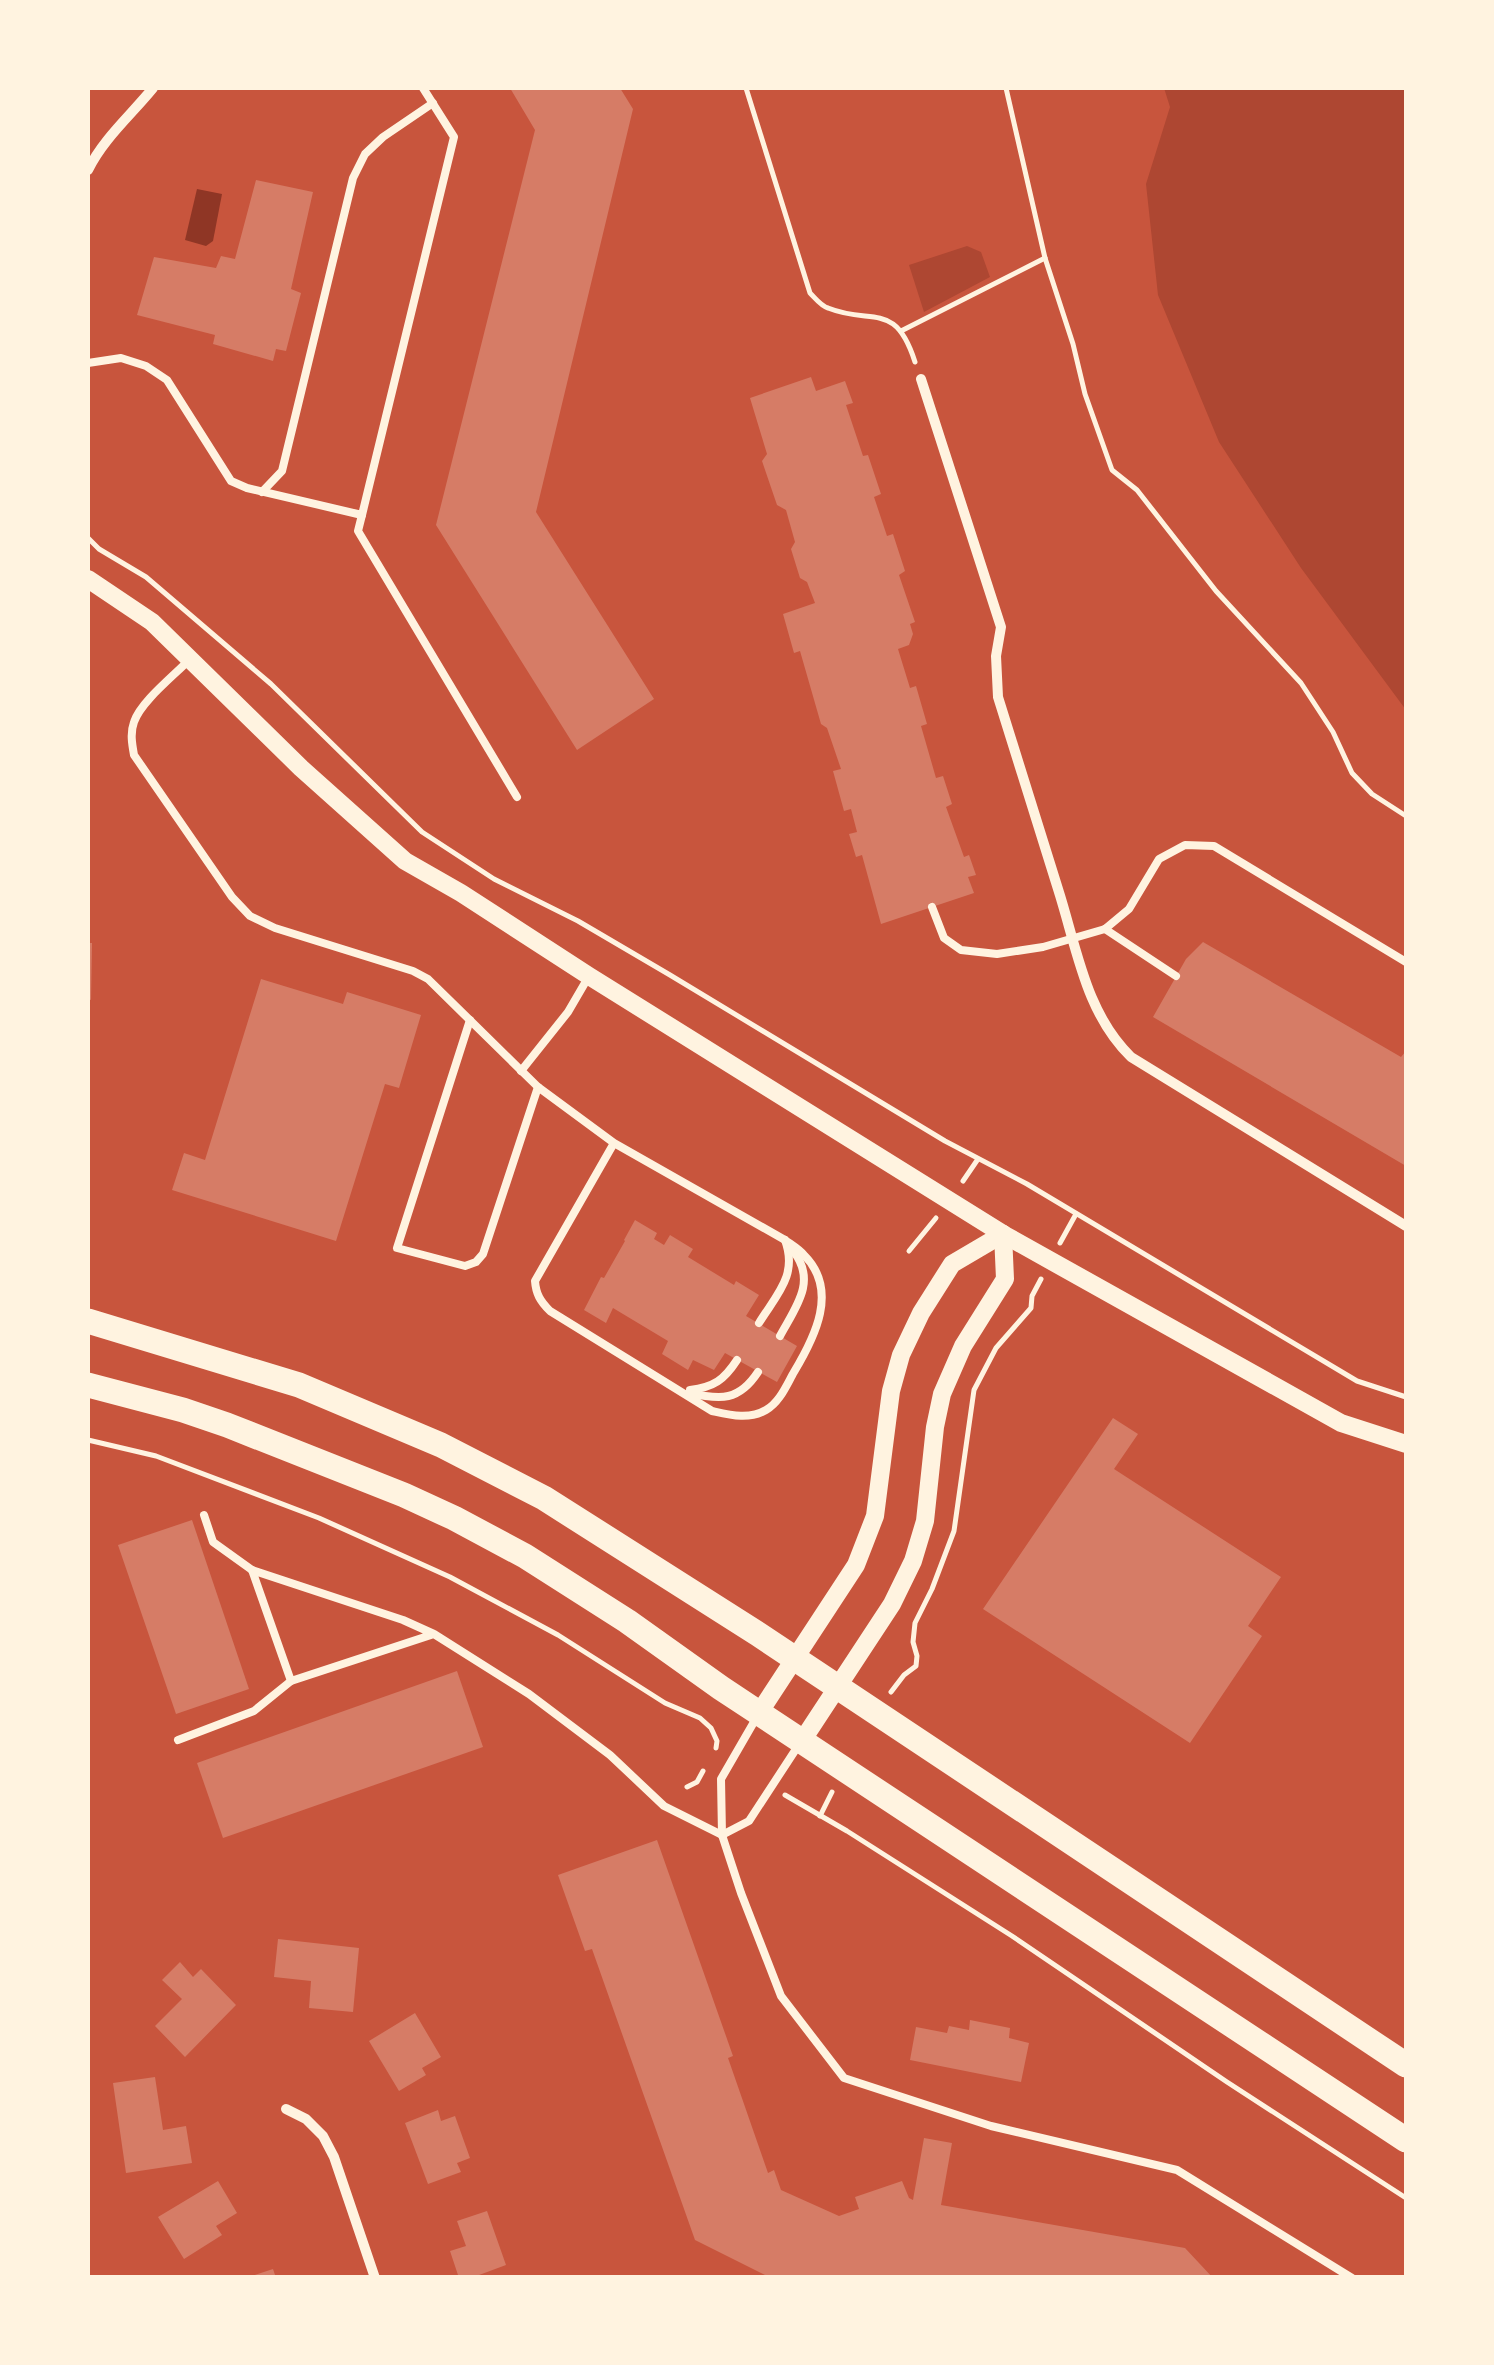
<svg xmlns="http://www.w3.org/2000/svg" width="1494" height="2365" viewBox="0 0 1494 2365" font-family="Commissioner,sans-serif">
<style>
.green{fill:#ae4732}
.water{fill:#8f3625}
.building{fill:#d67c66}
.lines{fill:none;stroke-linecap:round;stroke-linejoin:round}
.path{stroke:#fff3e0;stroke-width:5}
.service{stroke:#fff3e0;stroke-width:8}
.minor{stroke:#fff3e0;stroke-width:10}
.tertiary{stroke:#fff3e0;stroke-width:18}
.primary{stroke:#fff3e0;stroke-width:25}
</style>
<rect width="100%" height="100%" fill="#c8553d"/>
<g class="green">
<polygon points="1164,88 1406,88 1406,710 1301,568 1219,442 1158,295 1146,184 1170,107"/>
<polygon points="967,246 981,252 990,277 924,312 909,265"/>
</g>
<polygon class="water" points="197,189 222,194 213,241 206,246 185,240"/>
<g class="building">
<polygon points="510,88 620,88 633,109 536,512 654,699 577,750 436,525 535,130"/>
<polygon points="256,180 313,192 291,289 301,293 286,351 276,349 273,361 213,344 215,335 137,315 154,257 216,268 221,256 235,259"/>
<polygon points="811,377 816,391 845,381 853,403 846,405 863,456 868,455 881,494 874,497 887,536 893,534 905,571 899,575 915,622 910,624 913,634 909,645 898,649 910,688 916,686 927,724 921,726 936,778 943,776 952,804 946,807 964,857 969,855 976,875 968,877 974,893 881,924 862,855 856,857 849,834 857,832 851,809 844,811 833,771 841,769 827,728 821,724 800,651 794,653 783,614 815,603 807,582 800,578 791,549 795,542 786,510 777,505 762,461 767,454 750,398"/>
<polygon points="1203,942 1401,1057 1406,1051 1406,1166 1153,1017 1186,959"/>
<polygon points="88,943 92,943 91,1000 88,999"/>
<polygon points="261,979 343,1004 347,992 421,1015 399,1088 385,1084 336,1241 172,1190 184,1153 205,1160"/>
<polygon points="635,1220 657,1233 654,1239 664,1245 670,1235 693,1249 688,1257 734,1285 736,1281 759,1295 746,1316 797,1346 777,1382 725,1353 714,1370 693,1360 688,1370 662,1354 668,1341 613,1308 606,1323 584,1310 601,1277 604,1278 625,1241 624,1240"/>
<polygon points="1113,1418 1138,1434 1114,1469 1281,1577 1248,1626 1262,1636 1190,1743 983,1609"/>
<polygon points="192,1520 249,1689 176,1714 118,1545"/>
<polygon points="457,1671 483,1747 223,1838 197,1763"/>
<polygon points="657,1840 733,2056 728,2058 768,2173 774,2170 781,2190 839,2216 859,2209 855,2197 902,2181 909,2198 913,2200 924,2138 952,2143 941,2205 1185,2248 1213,2278 771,2278 695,2240 592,1949 585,1951 558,1875"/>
<polygon points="278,1939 359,1948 353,2012 309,2008 311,1981 274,1977"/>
<polygon points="180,1962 193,1977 201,1969 236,2005 185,2057 155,2026 182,1999 162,1980"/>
<polygon points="415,2013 441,2057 422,2068 426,2075 399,2091 369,2041"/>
<polygon points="970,2020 1010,2028 1009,2038 1029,2043 1021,2082 910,2060 916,2027 947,2033 949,2026 969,2030"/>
<polygon points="155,2077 163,2130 186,2126 192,2163 126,2173 113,2083"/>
<polygon points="438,2110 441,2121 455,2116 470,2158 457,2163 461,2172 428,2184 405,2123"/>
<polygon points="218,2181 237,2213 216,2226 222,2235 184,2259 158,2217"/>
<polygon points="487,2211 506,2265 471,2278 459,2278 450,2251 466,2246 457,2221"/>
<polygon points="273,2269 276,2278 249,2278 249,2277"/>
</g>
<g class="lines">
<g class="path">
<path d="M746,88L810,293C816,299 821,306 828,308C873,326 895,300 915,362"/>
<polyline points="1006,88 1045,258 1073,344 1085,394 1112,470 1137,490 1216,591 1301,683 1333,732 1352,773 1372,794 1406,816"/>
<polyline points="901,331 1045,258"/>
<polyline points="88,538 99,549 146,577 271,684 422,832 494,879 578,921 670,975 945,1141 1027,1184 1357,1381 1406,1397"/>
<polyline points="963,1181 978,1159"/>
<polyline points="1060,1243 1076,1214"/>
<polyline points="909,1251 936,1218"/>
<polyline points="88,1440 156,1456 319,1518 450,1577 558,1635 665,1703 700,1718 711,1728 717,1741 716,1748"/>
<polyline points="891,1692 904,1675 916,1666 917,1656 913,1642 915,1623 932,1589 954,1531 974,1390 996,1348 1031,1308 1032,1296 1041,1279"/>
<polyline points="687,1787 697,1782 703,1771"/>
<polyline points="785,1795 847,1831 1012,1936 1227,2082 1406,2198"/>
<polyline points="820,1816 832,1792"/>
</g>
<g class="service">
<polyline points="88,363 121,358 146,366 167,380 231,481 247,488 362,515 454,137 423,88"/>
<polyline points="262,492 282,471 353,178 365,154 383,137 433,103"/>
<polyline points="362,515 358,531 517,797"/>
<path d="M191,658C175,675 141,701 134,722C130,733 132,744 134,755L232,897L250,916L275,928L413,971L428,979L538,1087L614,1143L785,1240C792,1245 799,1249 804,1255C839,1290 815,1337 794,1372C787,1384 780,1402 766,1410C749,1420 730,1415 712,1411L550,1311C540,1301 536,1294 535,1281L614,1143"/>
<polyline points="932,907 944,938 961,950 997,954 1043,947 1105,929 1129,909 1159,859 1185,845 1214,846 1406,962"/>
<polyline points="1105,929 1176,976"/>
<polyline points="470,1020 397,1248 465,1266 476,1262 483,1254 538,1087"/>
<polyline points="521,1071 568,1012 589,976"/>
<path d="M759,1323C777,1294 798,1275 785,1240"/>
<path d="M780,1336C795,1308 817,1282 794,1252"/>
<path d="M690,1390C714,1387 724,1380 737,1360"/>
<path d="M689,1393C721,1400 739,1401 758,1372"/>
<polyline points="204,1515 213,1542 252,1570"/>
<polyline points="434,1634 291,1681 252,1570 403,1620 434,1634 529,1694 610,1755 664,1806 722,1835"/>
<polyline points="758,1715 721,1779 722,1835 741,1893 781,1996 844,2078 991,2126 1177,2170 1352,2278"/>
<polyline points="178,1740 254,1711 291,1681"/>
<polyline points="722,1835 749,1821 798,1746"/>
</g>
<g class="minor">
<path d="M88,170C103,139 131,115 153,88"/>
<path d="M921,379L1001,627L996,656L998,697C1018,761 1038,825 1058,889C1077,948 1085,1012 1131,1057L1406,1226"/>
<polyline points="286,2109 306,2119 323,2136 334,2157 375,2278"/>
</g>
<g class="tertiary">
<polyline points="88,579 152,622 301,768 405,861 461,893 589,976 1003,1234 1341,1423 1406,1444"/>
<polyline points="759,1713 856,1565 875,1516 891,1391 901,1355 921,1313 952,1264 1003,1234"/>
<polyline points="802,1741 892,1604 913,1561 925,1521 935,1427 942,1394 963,1346 1005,1279 1003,1234"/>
</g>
<g class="primary">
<polyline points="88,1321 299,1385 441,1445 544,1498 758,1634 1406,2065"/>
<polyline points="88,1385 183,1410 227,1425 404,1495 454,1518 525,1556 627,1621 721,1688 1406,2140"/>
</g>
</g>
<rect width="1494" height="2365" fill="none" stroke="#fff3e0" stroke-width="180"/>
</svg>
